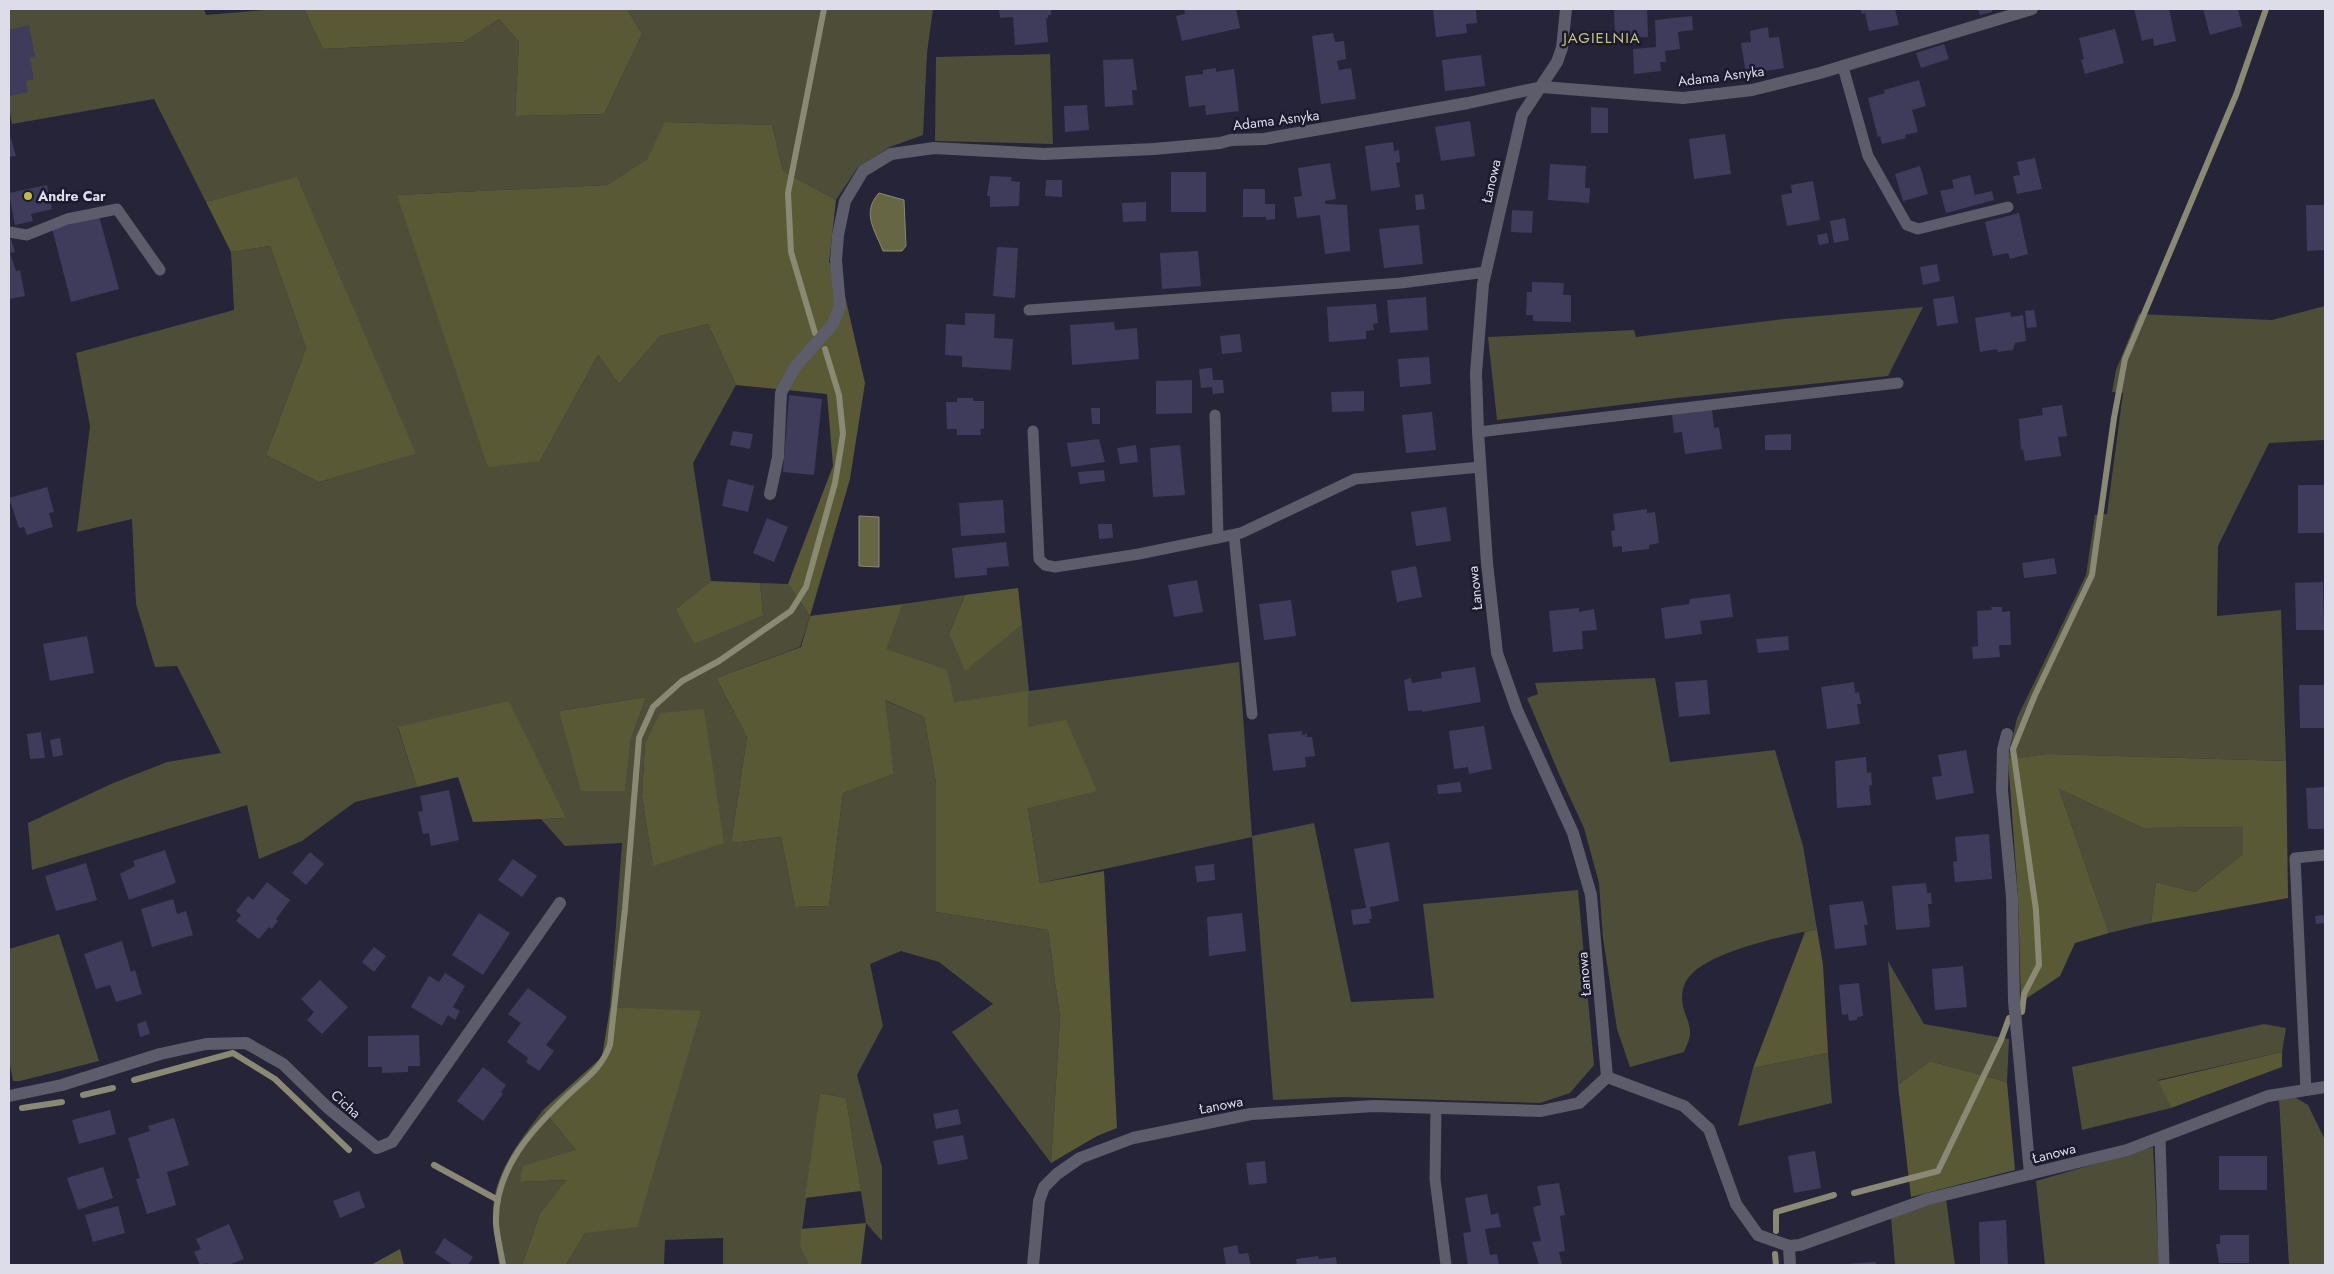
<svg xmlns="http://www.w3.org/2000/svg" width="2334" height="1274" viewBox="0 0 2334 1274" font-family="Jost,sans-serif">
<style>
.green{fill:#4e4d38;fill-rule:evenodd}
.forest{fill:#5a5936}
.water{fill:#676642;stroke:#8a8a74}
.lines{fill:none;stroke-linecap:round;stroke-linejoin:round}
.stream{stroke:#8a8a74;stroke-width:6}
.building{fill:#3f3c5b}
.service{stroke:#5d5c6b;stroke-width:11}
.minor{stroke:#5d5c6b;stroke-width:12}
.poi-dot{fill:#c2bd3f;stroke:#1c1a2e;stroke-width:2}
.labels{text-anchor:middle;stroke-width:5;stroke-linejoin:round;paint-order:stroke}
.street-label{font-size:14px;fill:#ddddea;stroke:#1c1a2e}
.poi-label{font-size:14px;font-weight:bold;fill:#ddddea;stroke:#1c1a2e;text-anchor:start}
.neighbourhood-label{font-size:15px;letter-spacing:1px;fill:#c7c577;stroke:#1c1a2e}
</style>
<rect width="100%" height="100%" fill="#262438"/>
<g class="green">
<path d="M9,9H204L206,15L276,9H304L323,49L464,42L499,19L519,42L515,116L604,114L642,34L627,9H933L927,53L923,135L890,147L858,167L836,200L783,171L772,125L666,122L647,159L607,185L397,195L540,461L598,355L619,384L660,336L708,324L736,385L693,463L711,581L676,609L763,615L760,583L788,584L810,616L800,647L716,678L747,737L731,843L781,837L795,907L829,906L843,793L894,774L884,700L924,717L936,783V912L1048,930L1060,1018L1051,1163L952,1032L993,1004L939,962L901,951L870,964L883,1026L857,1075L882,1167V1241L866,1223L846,1098L820,1093L800,1247L809,1265H723V1238L665,1240L664,1265H566L585,1233L700,1012L610,1007L622,843L565,846L541,819L566,818L398,728L417,787L355,802L302,841L259,859L247,805L32,870L28,823L111,784L167,762L221,753L177,666L155,667L136,604L132,519L77,532L90,426L76,353L234,310L231,252L270,246L306,348L266,455L319,482L415,454L297,178L206,202L154,99L12,124L9,107ZM646,697L631,739L625,790L559,711ZM645,744L653,866L642,796Z"/>
<polygon points="1050,54 1053,144 935,141 936,57"/>
<polygon points="2325,306 2325,440 2269,443 2218,546 2217,616 2281,610 2286,761 2047,754 2008,759 2017,718 2086,575 2095,515 2107,514 2123,393 2112,392 2116,370 2139,314 2272,320"/>
<polygon points="1923,307 1888,376 1676,398 1497,420 1488,337 1634,330 1636,337 1784,319"/>
<polygon points="965,595 949,634 965,670 1022,625 1029,691 1239,662 1252,836 1314,823 1351,1002 1434,998 1423,904 1578,890 1594,1065 1570,1093 1540,1103 1343,1097 1273,1100 1252,837 1040,883 1028,808 1028,692 954,702 885,650 903,604"/>
<path d="M1655,678L1670,762L1775,750L1803,846L1817,929C1786,936 1694,953 1684,986C1677,1007 1691,1019 1690,1034C1690,1039 1686,1047 1684,1052L1630,1067L1617,1029L1603,938L1599,883L1584,828L1560,776L1527,698L1538,694L1535,683Z"/>
<polygon points="2059,789 2143,828 2243,827 2243,854 2195,892 2156,882 2151,923 2109,933"/>
<polygon points="59,934 99,1061 20,1081 13,1081 9,1059 9,949"/>
<polygon points="1888,961 1924,1024 2009,1039 2007,1082 1930,1061 1898,1085"/>
<polygon points="2264,1024 2286,1028 2282,1052 2158,1080 2171,1108 2082,1130 2072,1067"/>
<polygon points="1828,1053 1832,1103 1738,1126 1753,1068"/>
<polygon points="2296,1098 2308,1105 2325,1140 2325,1265 2289,1265 2279,1099"/>
<path d="M543,1110L576,1150L520,1182L568,1180L540,1213L522,1265H499C497,1250 494,1235 493,1220C490,1177 519,1142 543,1110Z"/>
<polygon points="2153,1147 2159,1265 2045,1265 2036,1181"/>
<polygon points="1946,1199 1955,1265 1895,1265 1891,1217"/>
</g>
<g class="forest">
<polygon points="304,9 627,9 642,34 604,114 515,116 519,42 499,19 464,42 323,49"/>
<polygon points="665,122 772,125 783,171 836,200 829,262 841,279 865,383 850,479 810,616 903,604 886,649 947,670 954,702 1028,691 1028,727 1066,720 1097,791 1028,808 1040,883 1104,871 1117,1128 1097,1136 1051,1163 1060,1018 1048,930 936,912 936,783 924,717 885,700 894,774 843,793 829,906 795,907 781,837 731,843 747,737 716,678 801,647 810,616 788,584 833,466 827,394 736,385 708,324 660,336 619,384 598,355 540,461 488,467 397,195 607,185 647,159"/>
<polygon points="297,177 416,454 319,482 266,455 306,348 270,246 231,252 206,202"/>
<polygon points="711,581 760,583 763,615 694,644 676,609"/>
<polygon points="1018,588 1022,625 965,671 949,634 965,595"/>
<polygon points="646,697 631,739 625,791 581,791 559,711"/>
<polygon points="509,701 566,818 473,822 458,777 417,787 398,727"/>
<polygon points="704,709 724,843 653,866 642,796 645,744 660,713"/>
<polygon points="2047,754 2286,761 2288,898 2151,923 2156,882 2195,892 2243,854 2243,827 2143,828 2059,789 2109,933 2075,943 2060,976 2021,1002 2018,896 2008,759"/>
<polygon points="1817,929 1823,965 1828,1053 1753,1068 1805,932"/>
<polygon points="610,1007 701,1011 637,1227 585,1233 566,1265 522,1265 540,1213 567,1180 520,1182 523,1166 576,1150 543,1110 602,1057"/>
<polygon points="2282,1052 2282,1067 2171,1108 2158,1081"/>
<polygon points="1930,1061 2007,1082 2015,1170 1911,1197 1898,1085"/>
<polygon points="820,1093 846,1098 861,1191 805,1198"/>
<polygon points="866,1223 861,1265 809,1265 800,1247 801,1229"/>
<polygon points="400,1249 404,1265 371,1265"/>
</g>
<g class="water">
<path d="M879,193L904,200L906,246L902,251H883C875,230 861,213 879,193Z"/>
<polygon points="859,516 879,517 879,567 859,566"/>
</g>
<g class="lines">
<g class="stream">
<polyline points="815,333 791,252 788,193 824,9"/>
<polyline points="2022,1012 2024,994 2039,965 2036,910 2013,749 2035,695 2092,575 2114,418 2125,359 2236,95 2266,9"/>
<polyline points="134,1080 233,1053 275,1079 349,1150"/>
<polyline points="83,1095 113,1088"/>
<polyline points="22,1108 62,1102"/>
<polyline points="434,1165 498,1200"/>
<polyline points="1854,1193 1938,1171 2001,1040 2009,1018"/>
<polyline points="1776,1231 1776,1212 1834,1195"/>
<polyline points="1775,1254 1776,1265"/>
<path d="M503,1265C501,1252 497,1237 496,1224C494,1169 532,1129 569,1094C587,1077 601,1069 610,1045L625,909L639,738L653,707L682,681L719,661L791,611L806,587L835,483L843,434L839,395L825,349"/>
</g>
</g>
<g class="building">
<polygon points="999,9 1051,9 1051,15 1048,15 1048,18 1046,18 1048,42 1015,45 1013,17 1000,18"/>
<polygon points="1184,9 1236,9 1240,28 1182,41 1176,16 1185,14"/>
<polygon points="1433,9 1476,9 1477,23 1466,24 1467,33 1436,37"/>
<polygon points="1614,9 1647,9 1648,37 1615,38"/>
<polygon points="1860,9 1895,9 1899,25 1869,31 1865,13 1862,14"/>
<polygon points="1978,9 1992,9 1992,12 1980,15"/>
<polygon points="2134,9 2169,9 2176,41 2154,46 2153,38 2142,41"/>
<polygon points="2203,9 2238,9 2242,26 2210,35"/>
<polygon points="1692,16 1693,30 1678,32 1680,49 1665,51 1666,62 1660,62 1661,71 1634,74 1633,49 1656,47 1655,20"/>
<polygon points="29,25 35,56 30,58 34,79 26,81 28,92 10,96 9,30"/>
<polygon points="1768,27 1769,38 1779,37 1784,68 1746,74 1741,43 1751,42 1750,31"/>
<polygon points="2115,29 2124,63 2085,74 2081,60 2084,59 2079,38"/>
<polygon points="1333,33 1335,42 1344,41 1346,59 1337,61 1339,70 1351,68 1356,99 1321,104 1312,36"/>
<polygon points="1944,44 1949,59 1921,68 1916,53"/>
<polygon points="1481,55 1485,86 1445,91 1442,60"/>
<polygon points="1133,59 1137,90 1132,90 1133,105 1105,107 1103,60"/>
<polygon points="1216,68 1216,72 1234,69 1239,111 1206,115 1205,105 1189,107 1185,76 1203,74 1203,70"/>
<polygon points="1919,80 1926,106 1912,110 1918,132 1905,135 1906,138 1882,144 1880,136 1878,137 1868,98 1885,93 1884,90"/>
<polygon points="1087,105 1089,130 1065,132 1064,106"/>
<polygon points="1591,107 1608,108 1608,133 1591,133"/>
<polygon points="1470,121 1475,156 1441,161 1435,127"/>
<polygon points="9,132 16,156 9,157"/>
<polygon points="1725,134 1731,174 1694,179 1689,139"/>
<polygon points="1393,142 1394,151 1399,150 1400,162 1396,163 1400,187 1371,191 1365,146"/>
<polygon points="2035,158 2042,189 2017,194 2013,176 2020,175 2017,162"/>
<polygon points="1330,163 1336,199 1325,201 1325,204 1347,205 1350,251 1325,254 1320,215 1297,218 1294,197 1302,196 1298,168"/>
<polygon points="1550,164 1586,166 1585,188 1590,188 1589,203 1548,200"/>
<polygon points="1920,166 1928,194 1903,201 1895,174"/>
<rect x="1171" y="172" width="35" height="40"/>
<polygon points="1970,175 1975,195 1992,191 1994,200 1946,213 1940,191 1954,188 1952,180"/>
<polygon points="990,176 1012,177 1011,181 1020,182 1019,206 990,207 990,196 987,196"/>
<polygon points="1046,180 1062,180 1062,197 1045,196"/>
<polygon points="1813,181 1820,220 1787,226 1781,195 1792,193 1791,185"/>
<polygon points="47,185 52,209 31,214 33,221 15,225 9,193"/>
<polygon points="1243,189 1265,189 1265,204 1275,204 1275,219 1266,220 1266,217 1243,217"/>
<polygon points="1423,194 1425,209 1416,210 1415,195"/>
<polygon points="1146,202 1146,221 1123,222 1122,203"/>
<polygon points="2306,205 2325,205 2325,250 2307,251"/>
<polygon points="1512,210 1533,211 1532,233 1511,232"/>
<polygon points="2019,213 2028,254 2010,259 2008,253 1993,256 1985,222"/>
<polygon points="99,216 119,289 71,302 52,228"/>
<polygon points="1845,218 1849,240 1834,243 1830,221"/>
<polygon points="1419,225 1423,264 1384,268 1379,229"/>
<polygon points="1827,233 1829,243 1819,245 1817,235"/>
<polygon points="11,239 15,252 10,253 16,271 20,270 25,296 9,299 9,240"/>
<polygon points="997,247 1018,248 1015,298 993,296"/>
<polygon points="1198,251 1201,286 1162,289 1160,253"/>
<polygon points="1937,264 1940,281 1923,285 1920,267"/>
<polygon points="1532,282 1564,283 1563,295 1571,295 1571,322 1533,321 1533,315 1526,315 1527,292 1532,292"/>
<polygon points="1954,296 1958,323 1937,326 1933,299"/>
<polygon points="1426,297 1428,330 1390,333 1387,300"/>
<polygon points="1376,304 1378,323 1373,324 1374,330 1366,331 1366,339 1329,342 1327,307"/>
<polygon points="2034,310 2037,327 2027,328 2025,311"/>
<polygon points="2010,312 2011,317 2023,315 2026,341 2015,343 2013,350 1998,352 1997,349 1980,352 1975,318"/>
<polygon points="965,313 995,314 994,338 1013,339 1011,370 962,367 962,356 945,355 946,324 965,325"/>
<polygon points="1114,322 1115,330 1137,328 1139,359 1072,365 1070,325"/>
<polygon points="1240,334 1242,352 1222,354 1220,336"/>
<polygon points="1429,357 1431,384 1400,387 1398,359"/>
<polygon points="1212,368 1213,380 1223,380 1224,393 1213,394 1212,387 1201,388 1199,369"/>
<polygon points="1192,380 1192,413 1156,414 1156,381"/>
<polygon points="1364,391 1364,411 1332,412 1331,392"/>
<polygon points="789,395 822,399 814,475 783,472"/>
<polygon points="957,398 973,398 973,401 984,401 984,429 980,429 981,435 957,435 957,429 947,429 946,402 957,402"/>
<polygon points="2062,405 2067,436 2058,437 2061,456 2025,461 2023,449 2021,450 2019,419 2043,415 2042,408"/>
<polygon points="1091,408 1100,408 1100,424 1092,424"/>
<polygon points="1712,409 1714,428 1719,427 1722,449 1685,454 1682,432 1674,433 1672,414"/>
<polygon points="1432,412 1436,450 1406,453 1402,415"/>
<polygon points="733,431 753,434 750,449 730,445"/>
<polygon points="1791,434 1791,450 1765,450 1765,435"/>
<polygon points="1099,439 1105,462 1071,467 1067,443"/>
<polygon points="1136,445 1138,462 1120,464 1117,448"/>
<polygon points="1180,445 1185,495 1153,497 1150,448"/>
<polygon points="1104,470 1105,481 1080,484 1078,472"/>
<polygon points="728,479 754,486 748,512 722,506"/>
<rect x="2298" y="485" width="27" height="48"/>
<polygon points="47,487 54,512 49,513 53,527 27,535 24,527 19,528 9,498"/>
<polygon points="1003,500 1005,533 961,536 959,503"/>
<polygon points="1446,507 1451,541 1416,546 1411,512"/>
<polygon points="1647,509 1647,513 1655,512 1659,543 1649,545 1649,549 1622,552 1622,546 1613,547 1611,531 1615,530 1613,514"/>
<polygon points="767,518 788,527 774,562 753,553"/>
<polygon points="1098,524 1112,524 1113,538 1099,539"/>
<polygon points="1006,542 1009,566 987,568 987,575 955,578 952,548"/>
<polygon points="2054,558 2057,574 2024,578 2022,563"/>
<polygon points="1416,566 1422,597 1397,602 1391,571"/>
<polygon points="1197,580 1203,612 1174,617 1168,585"/>
<polygon points="2323,582 2324,630 2296,630 2295,583"/>
<polygon points="1730,594 1733,617 1700,621 1702,634 1665,639 1661,608 1689,604 1690,599"/>
<polygon points="1291,600 1296,636 1264,640 1259,604"/>
<polygon points="1991,607 2002,607 2002,612 2010,611 2011,645 1999,645 2000,657 1973,659 1972,647 1978,646 1977,611 1992,610"/>
<polygon points="1579,608 1579,612 1594,609 1597,630 1582,631 1583,649 1553,652 1549,611"/>
<polygon points="87,636 94,673 50,681 43,644"/>
<polygon points="1788,636 1789,650 1758,653 1756,639"/>
<polygon points="1475,667 1481,702 1422,712 1422,710 1408,711 1404,680 1411,678 1412,683 1442,678 1441,672"/>
<polygon points="1707,680 1710,714 1679,717 1675,682"/>
<polygon points="1854,682 1855,693 1859,692 1861,704 1857,704 1860,724 1827,729 1821,687"/>
<polygon points="2299,685 2325,685 2325,728 2300,728"/>
<polygon points="1484,726 1492,769 1469,774 1468,767 1454,769 1449,731"/>
<polygon points="1302,731 1302,735 1307,734 1307,737 1312,737 1315,756 1305,757 1306,767 1273,771 1268,734"/>
<polygon points="41,732 45,758 30,759 27,734"/>
<polygon points="60,738 63,755 53,757 50,740"/>
<polygon points="1966,750 1974,793 1936,800 1932,777 1942,776 1938,755"/>
<polygon points="1866,757 1867,773 1871,772 1872,785 1869,786 1871,805 1837,808 1835,761"/>
<polygon points="1460,782 1462,792 1438,794 1437,785"/>
<polygon points="2325,787 2325,829 2308,829 2306,788"/>
<polygon points="449,790 459,840 431,846 429,833 423,834 418,812 423,811 420,796"/>
<polygon points="1989,834 1992,879 1955,882 1953,862 1957,861 1955,837"/>
<polygon points="1389,842 1399,901 1370,907 1372,919 1369,919 1370,923 1353,925 1351,910 1366,908 1354,849"/>
<polygon points="165,850 176,883 129,900 120,874 135,866 133,861"/>
<polygon points="310,852 324,864 306,885 292,873"/>
<polygon points="513,859 537,876 522,897 498,880"/>
<polygon points="86,863 97,900 56,911 45,876"/>
<polygon points="1214,864 1215,880 1197,882 1195,866"/>
<polygon points="267,882 290,900 276,919 278,921 272,929 269,927 259,939 236,921 241,915 236,911 248,896 253,900"/>
<polygon points="1926,883 1927,893 1931,893 1932,904 1928,904 1930,927 1896,930 1892,886"/>
<polygon points="173,899 177,914 186,911 193,935 152,947 141,909"/>
<polygon points="1863,901 1868,925 1864,925 1867,945 1835,949 1829,905"/>
<polygon points="479,913 510,933 483,975 452,955"/>
<polygon points="1242,913 1246,951 1209,956 1207,917"/>
<polygon points="2325,915 2325,923 2316,924 2315,916"/>
<polygon points="122,941 131,972 135,970 142,994 116,1002 110,985 96,989 84,954"/>
<polygon points="374,947 386,956 374,972 362,962"/>
<polygon points="1963,966 1967,1007 1935,1010 1932,969"/>
<polygon points="445,973 465,986 453,1007 460,1011 455,1020 448,1015 442,1026 411,1007 429,976 439,982"/>
<polygon points="320,980 348,1007 322,1034 307,1020 314,1012 301,999"/>
<polygon points="1859,983 1863,1016 1857,1017 1857,1020 1849,1021 1848,1014 1842,1015 1839,985"/>
<polygon points="528,988 567,1017 546,1045 554,1051 539,1071 526,1062 528,1058 507,1042 521,1023 508,1014"/>
<polygon points="146,1021 150,1034 140,1037 137,1024"/>
<polygon points="419,1035 420,1066 408,1066 408,1072 382,1073 382,1067 368,1067 368,1036"/>
<polygon points="483,1067 506,1085 501,1092 503,1094 483,1121 457,1101"/>
<polygon points="958,1109 961,1124 936,1129 933,1114"/>
<polygon points="110,1110 116,1134 79,1144 72,1120"/>
<polygon points="174,1118 189,1165 167,1172 176,1205 147,1214 136,1179 140,1178 128,1138 150,1131 148,1126"/>
<polygon points="963,1135 968,1159 938,1165 933,1141"/>
<polygon points="1815,1151 1821,1188 1794,1193 1788,1156"/>
<rect x="2219" y="1156" width="48" height="34"/>
<polygon points="1265,1161 1267,1183 1249,1185 1246,1163"/>
<polygon points="103,1167 113,1198 78,1210 67,1178"/>
<polygon points="1559,1183 1565,1215 1560,1216 1565,1251 1559,1252 1562,1265 1539,1265 1532,1242 1541,1241 1533,1207 1541,1205 1537,1186"/>
<polygon points="359,1191 365,1207 340,1218 333,1201"/>
<polygon points="1487,1194 1491,1215 1498,1213 1501,1227 1485,1229 1490,1255 1497,1254 1499,1265 1468,1265 1463,1233 1471,1232 1465,1198"/>
<polygon points="118,1206 125,1233 93,1242 85,1215"/>
<polygon points="2006,1220 2008,1265 1980,1265 1979,1222"/>
<polygon points="229,1224 244,1259 228,1265 208,1265 207,1263 200,1265 194,1252 201,1249 196,1239"/>
<polygon points="2220,1235 2249,1235 2249,1263 2219,1263 2216,1244 2220,1244"/>
<polygon points="444,1238 473,1257 468,1265 453,1265 435,1253"/>
<polygon points="1237,1245 1239,1254 1248,1253 1251,1265 1226,1265 1223,1248"/>
<polygon points="1318,1256 1319,1259 1336,1257 1337,1265 1291,1265 1297,1263 1296,1259"/>
<polygon points="1876,1262 1876,1265 1846,1265 1846,1264"/>
</g>
<g class="lines">
<g class="service">
<polyline points="1843,67 1868,156 1907,225 1918,229 2008,207"/>
<polyline points="9,232 27,235 67,219 117,209 160,270"/>
<polyline points="1029,310 1401,283 1486,272"/>
<polyline points="1215,415 1218,538"/>
<polyline points="1033,431 1039,559 1045,565 1055,567 1139,554 1241,533 1355,479 1480,467"/>
<polyline points="1478,432 1898,383"/>
<polyline points="1234,535 1252,714"/>
<polyline points="2306,1090 2295,858 2325,855"/>
<polyline points="1436,1108 1435,1179 1446,1265"/>
<polyline points="2160,1138 2164,1265"/>
</g>
<g class="minor">
<polyline points="1566,9 1562,48 1557,62 1522,115 1483,284 1476,373 1478,432 1487,563 1497,653 1517,710 1573,833 1591,895 1607,1077"/>
<polyline points="770,494 778,457 781,393 795,367 833,324 840,307 836,260 838,235 845,201 863,171 891,154 934,148 1044,154 1154,149 1220,143 1231,140 1264,139 1468,103 1542,87 1683,98 1752,90 1820,73 2032,9"/>
<polyline points="2007,734 2003,750 2002,790 2012,897 2014,1001 2030,1174"/>
<polyline points="1607,1077 1684,1106 1709,1129 1736,1204 1758,1235 1789,1246 1790,1265"/>
<polyline points="9,1096 62,1085 160,1054 206,1044 246,1043 283,1064 327,1107 377,1148 392,1142 560,903"/>
<polyline points="1789,1246 1800,1245 1928,1199 2127,1150 2268,1096 2325,1087"/>
<polyline points="1033,1265 1039,1201 1044,1187 1057,1174 1080,1158 1133,1138 1251,1114 1374,1106 1541,1111 1579,1103 1607,1077"/>
</g>
</g>
<circle class="poi-dot" cx="28" cy="196" r="5"/>
<g class="labels">
<g class="street-label">
<text transform="translate(1721 76) rotate(-7)" y="5">Adama Asnyka</text>
<text transform="translate(1276 120) rotate(-7)" y="5">Adama Asnyka</text>
<text transform="translate(1491 181) rotate(-77)" y="5">Łanowa</text>
<text transform="translate(1475 588) rotate(-96)" y="5">Łanowa</text>
<text transform="translate(1584 974) rotate(-95)" y="5">Łanowa</text>
<text transform="translate(346 1104) rotate(42)" y="5">Cicha</text>
<text transform="translate(1221 1105) rotate(-11)" y="5">Łanowa</text>
<text transform="translate(2054 1153) rotate(-14)" y="5">Łanowa</text>
</g>
<g class="poi-label">
<text x="38" y="201">Andre Car</text>
</g>
<g class="neighbourhood-label">
<text x="1602" y="43">JAGIELNIA</text>
</g>
</g>
<rect width="2334" height="1274" fill="none" stroke="#ddddea" stroke-width="20"/>
</svg>
